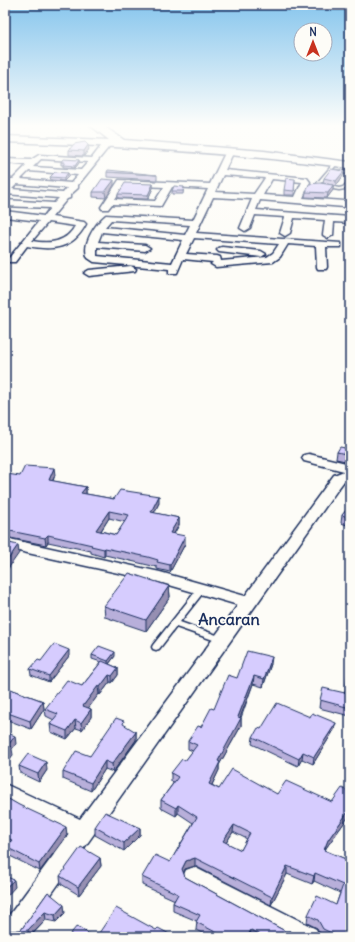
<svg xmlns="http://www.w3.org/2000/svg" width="355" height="942" viewBox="0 0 355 942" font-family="Delius,sans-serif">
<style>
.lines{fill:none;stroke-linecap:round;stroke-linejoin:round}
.service-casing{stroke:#1b2f5e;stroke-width:3}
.minor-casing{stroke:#1b2f5e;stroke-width:3}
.secondary-casing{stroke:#1b2f5e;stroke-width:3}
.service{fill:#fdfcf7;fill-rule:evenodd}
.minor{fill:#fdfcf7;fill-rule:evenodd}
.secondary{fill:#fdfcf7;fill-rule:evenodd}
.wall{fill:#b8afda;stroke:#1b2f5e;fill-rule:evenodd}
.shaded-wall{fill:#968fb2;stroke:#1b2f5e}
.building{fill:#d6ccfe;stroke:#1b2f5e;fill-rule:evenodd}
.labels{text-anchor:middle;stroke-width:3.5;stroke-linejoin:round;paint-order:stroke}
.near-quarter-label{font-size:16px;font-weight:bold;fill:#1b2f5e;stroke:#fdfcf7}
</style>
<rect width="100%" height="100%" fill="#fdfcf7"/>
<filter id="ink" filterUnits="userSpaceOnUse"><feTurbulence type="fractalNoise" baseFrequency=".025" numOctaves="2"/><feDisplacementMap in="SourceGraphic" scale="8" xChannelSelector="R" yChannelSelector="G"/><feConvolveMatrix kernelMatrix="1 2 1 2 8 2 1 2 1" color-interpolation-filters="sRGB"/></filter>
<g filter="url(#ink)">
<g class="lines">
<defs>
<g id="service">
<polygon points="335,162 338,163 320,184 339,188 343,187 350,180 350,184 345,189 339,190 316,186 316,184"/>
<polygon points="334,170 350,172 350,174 333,172 332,171"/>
<polygon points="202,586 205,587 206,589 180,622 225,638 226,640 225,642 222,643 219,642 176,627 159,649 156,650 153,649 152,647 153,645 199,587"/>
</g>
<g id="minor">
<path d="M105,141L112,143L78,185V188L70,195V198L67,199L52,217L84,222L86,224C73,249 53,251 27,246L15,262H9L7,260L9,258L39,221L5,217V211L44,216L50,208L5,206V200L54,203L59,198L5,194V186L8,183L5,181L6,179H13L27,165L5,163V159L31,160L39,155L92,158ZM41,159L88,162L81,170L33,167ZM29,171L78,175L71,183L21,179ZM17,184L67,188L63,193L12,189ZM48,222L75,226C66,243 49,244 32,241Z"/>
<path d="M227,149L234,151L225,170L307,178L310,182L303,198L344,201L348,204L344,207L260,200L256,210L350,217V223L334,222L333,235L328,238L323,235L325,220L294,218L290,233L285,236L280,233L285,217L255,215L250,228L245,231L240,228L252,199L213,197L196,233L341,243V247H326L327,267L326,269H318L317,267L316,246L288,244L280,257L273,262L216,267L211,264L213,262L183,259L177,273H169V269L94,262L88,258C81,245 95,224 106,215L193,220L208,189L172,187L161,206L112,204L108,209H102L101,207L119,180L210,184ZM223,175L265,178L254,194L215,192ZM272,179L302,182L295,197L263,195ZM124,185L164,187L155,201L115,199ZM111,220L190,225L185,235L105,227ZM102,232L183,240L172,263L97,256V247L145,251L150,248L145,245L98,242ZM194,238L279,244L273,253L267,257L221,261L220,257L217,256L186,254Z"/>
<polygon points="222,247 261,251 266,254 261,257 219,252 217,250 219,248"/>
<polygon points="131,266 136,269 135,271 89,276 84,273 89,270"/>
<polygon points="309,454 350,464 350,478 344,481 338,489 21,937 5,937 5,921 69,834 5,803 5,784 80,819 238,605 159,582 5,548 5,538 160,572 245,596 334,475 344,471 304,461 302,458 304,455"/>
<polygon points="194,867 316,929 320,937 285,937 186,884 183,877 186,870"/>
</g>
<path id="secondary" d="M90,125H102L124,140L264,151L350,162V168C235,153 121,146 5,142V136L109,140Z"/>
</defs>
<use href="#service" class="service-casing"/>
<use href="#minor" class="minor-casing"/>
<use href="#secondary" class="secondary-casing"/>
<use href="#service" class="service"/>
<use href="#minor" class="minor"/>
<use href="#secondary" class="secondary"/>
</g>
<g class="wall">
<polygon points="89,149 84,156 69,155 69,150"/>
<polygon points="79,160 79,163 75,168 63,167 63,165 61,165 61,162"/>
<polygon points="107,172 157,175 157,180 107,177"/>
<polygon points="68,173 69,176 64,181 51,180 50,177"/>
<polygon points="343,176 336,186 323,183 324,178"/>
<polygon points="295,179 294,195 284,195 284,190"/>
<polygon points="153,184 153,188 148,199 118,198 118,194"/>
<polygon points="114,185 106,198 93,197 93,192"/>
<polygon points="333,185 333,190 327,198 305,197 306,192"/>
<polygon points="184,187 183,194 172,194 172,191"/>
<polygon points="350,449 350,462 336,459 337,452"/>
<path d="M55,475L53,481L86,487V494L114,499L159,503L154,513L179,518V525L174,534L185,544L170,572L157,569V567L148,565L105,555L104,557L91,553V551L48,542L46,545L5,537V477ZM109,518L125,522L116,535L101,531Z"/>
<polygon points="350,506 350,526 341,523 342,515"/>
<polygon points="169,586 170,597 146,631 105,617 104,606"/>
<polygon points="92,655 115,656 109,664 118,668 118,675 112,683 110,682 100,695 99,694 88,708 91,709 91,717 82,730 76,728 67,739 51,732 50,724 54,720 46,716 45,709 82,686 101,662 92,659"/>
<polygon points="69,656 49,682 31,675 30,669 41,661"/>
<path d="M271,664L263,687L253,684L241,718V726L219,765V770L212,785L219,789L277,794L332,802L350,792V817L349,816L326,848L325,851L348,860L350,937H322L317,928L307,923L308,915L336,905L340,893L314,881L312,884L287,874L271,905L195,866L185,869L183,873L185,877L285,931H291V935L294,937H210L196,930L197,921L173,911V903L175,900L142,885V877L170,862L193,823L178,813L176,816L161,808V800L174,782L171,781V773L185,761L193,751L188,749V741L201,727L237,678ZM233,832L247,839L241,850L226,843Z"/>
<polygon points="350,671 350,716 319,708 320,700 345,693"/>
<polygon points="5,687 43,701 44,709 31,729 5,719"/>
<polygon points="261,729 334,730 313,764 302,759 298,766 252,744 253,737"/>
<polygon points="136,732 136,740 113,772 105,769 91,791 63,779 63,772 90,756"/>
<polygon points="19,766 47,770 39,782 20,773"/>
<polygon points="5,797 67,835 40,871 8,855 6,847 8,845 5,844"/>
<polygon points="95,827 140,828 140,835 124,851 95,835"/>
<polygon points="100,858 101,866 79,895 61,884 60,876"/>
<polygon points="48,892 65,913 56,922 46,920 30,937 5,937 10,931 21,930"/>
</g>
<g class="shaded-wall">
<polygon points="88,145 89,149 84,156 84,151"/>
<polygon points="79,160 79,163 75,168 75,166"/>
<polygon points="344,171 343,176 336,186 336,181"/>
<polygon points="68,173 69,176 64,181 64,178"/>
<polygon points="114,180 114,185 106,198 105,192"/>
<polygon points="153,184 153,188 148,199 148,195"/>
<polygon points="333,185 333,190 327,198 328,193"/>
<polygon points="54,468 55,475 50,487 49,480"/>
<polygon points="86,487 86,494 82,500 81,493"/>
<polygon points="159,496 159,503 151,519 151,512"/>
<polygon points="109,511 109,518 97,537 96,530"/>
<polygon points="179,518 179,525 170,540 170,533"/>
<polygon points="48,535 48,542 46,545 45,538"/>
<polygon points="185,536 185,544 170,572 170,565"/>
<polygon points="18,545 19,553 5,573 5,564"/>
<polygon points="105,548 105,555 104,557 104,549"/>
<polygon points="169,586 170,597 146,631 146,620"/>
<polygon points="6,621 7,628 5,631 5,622"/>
<polygon points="69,650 69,656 49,682 49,676"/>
<polygon points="115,652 115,656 108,665 108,661"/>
<polygon points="272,657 271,664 263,687 264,679"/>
<polygon points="118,668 118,675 112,683 112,676"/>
<polygon points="109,675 110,682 100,695 100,687"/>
<polygon points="254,676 253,684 238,723 241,718 241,726 219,765 219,770 209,791 209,784 218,761 238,717"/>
<polygon points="98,686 99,694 84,714 83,706"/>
<polygon points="43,701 44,709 31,729 30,721"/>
<polygon points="91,709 91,717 82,730 81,723"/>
<polygon points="75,720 76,728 67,739 67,731"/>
<polygon points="336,723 334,730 313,764 314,757"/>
<polygon points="136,732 136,740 113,772 112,764"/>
<polygon points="15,736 16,744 12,749 13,755 5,765 5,756 8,745"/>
<polygon points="303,752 302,759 298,766 299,759"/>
<polygon points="105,761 105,769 91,791 91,783"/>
<polygon points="46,762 47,770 39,782 38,774"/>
<polygon points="178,805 178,813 176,816 176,808"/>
<polygon points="350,809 349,816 326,848 322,858 324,850 328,840"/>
<polygon points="234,825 233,832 222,849 223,841"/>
<polygon points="66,827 67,835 40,871 39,864"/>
<polygon points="140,828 140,835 124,851 124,843"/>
<polygon points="100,858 101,866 79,895 78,887"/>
<polygon points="195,858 195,866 185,869 182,876 182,869 186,861"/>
<polygon points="287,866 287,874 271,905 272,897"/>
<polygon points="315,873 314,881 312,884 314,876"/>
<polygon points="14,880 15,887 5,898 5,888"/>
<polygon points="8,905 9,913 5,918 5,909"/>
<polygon points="64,905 65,913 56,922 55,915"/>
<polygon points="45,912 46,920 29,937 28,930"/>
<polygon points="251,930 250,937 247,937"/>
</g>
<g class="building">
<polygon points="85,142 88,145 84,151 69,150 74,144"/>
<polygon points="63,159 79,160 75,166 63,165 65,162 61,162"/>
<polygon points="331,169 344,171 336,181 324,178"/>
<polygon points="108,170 157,175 107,172"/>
<polygon points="55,172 68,173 64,178 50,177"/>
<polygon points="286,178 295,179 294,191 284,190"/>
<polygon points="102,179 114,180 105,192 93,192"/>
<polygon points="125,183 153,184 148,195 118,194"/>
<polygon points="320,183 333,185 328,193 306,192 309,184"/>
<polygon points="174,186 184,187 183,191 172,191"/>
<polygon points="340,447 350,449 350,455 337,452"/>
<path d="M25,466L54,468L49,480L86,487L81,493L114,499L120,490L159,496L151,512L179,518L170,533L185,536L170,565L157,562L158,560L148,557L105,548L104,549L91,546L92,545L48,535L45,538L5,530V477L7,474L20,476ZM109,511L129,515L116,535L96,530Z"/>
<polygon points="350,506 350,518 342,515"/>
<polygon points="5,542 18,545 5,564"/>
<polygon points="129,573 169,586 146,620 104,606"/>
<polygon points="54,644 69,650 49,676 30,669 38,660 41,661"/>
<polygon points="99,646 115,652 108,661 92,655"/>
<path d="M247,651L272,657L264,679L254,676L238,717L241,718L218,761L220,762L209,784L219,789L232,769L277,794L286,781L332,802L342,788L350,792V809L328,840L324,850L348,860L350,857V937H340L323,929L318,920L308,915L317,896L336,905L343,885L315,873L314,876L287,866L272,897L195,858L186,861L182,869L185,877L285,931H291L289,935L294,937H265L251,930L247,937H225L196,922L200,915L173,903L178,894L142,877L155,855L170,862L197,817L178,805L176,808L161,800L178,777L171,773L182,759L185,761L197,745L188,741L198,726L201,727L211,708L214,709L228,675L237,678ZM234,825L250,833L241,850L223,841Z"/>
<polygon points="102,661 118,668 112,676 109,675 100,687 98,686 83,706 91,709 81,723 75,720 67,731 50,724 58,714 45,709 67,680 82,686"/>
<polygon points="348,671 350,671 350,708 320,700 323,688 345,693"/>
<polygon points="5,687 43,701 30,721 5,712"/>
<polygon points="277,703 310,717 312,713 336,723 314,757 303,752 299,759 253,737 258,728 261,729"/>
<polygon points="116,718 124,721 123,724 136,732 112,764 105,761 91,783 63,772 76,751 90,756"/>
<polygon points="5,732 15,736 8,745 11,747 5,756"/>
<polygon points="28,754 46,762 38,774 19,766"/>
<polygon points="5,797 19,805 66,827 39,864 6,847 12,840 5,837"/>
<polygon points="105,812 140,828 124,843 95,827"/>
<polygon points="81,847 100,858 78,887 60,876"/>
<polygon points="5,876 14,880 5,888"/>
<polygon points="48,892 64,905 55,915 45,912 28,930 9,933 14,937 5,937 5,936 10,931 21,930"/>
<polygon points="5,903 8,905 5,909"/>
<polygon points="116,908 156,930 158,928 175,937 99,937 97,936"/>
<polygon points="77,926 94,937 68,937"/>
</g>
</g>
<linearGradient id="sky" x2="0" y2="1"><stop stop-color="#86c5ed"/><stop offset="0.49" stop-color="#fefefb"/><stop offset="1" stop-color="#fefefb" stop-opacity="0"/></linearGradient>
<rect width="355" height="257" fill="url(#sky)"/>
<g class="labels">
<g class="near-quarter-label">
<text x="229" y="625">Ancaran</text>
</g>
</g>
<rect width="355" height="942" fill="none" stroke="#fdfcf7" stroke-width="20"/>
<rect x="10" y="10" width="335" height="922" fill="none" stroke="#1b2f5e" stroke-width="1.5" filter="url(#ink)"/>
<g transform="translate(313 42)"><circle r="19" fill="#fdfcf7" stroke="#a3aaba"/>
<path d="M0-3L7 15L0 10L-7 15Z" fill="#c8321e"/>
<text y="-6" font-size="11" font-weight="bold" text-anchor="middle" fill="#1b2f5e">N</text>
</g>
</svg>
